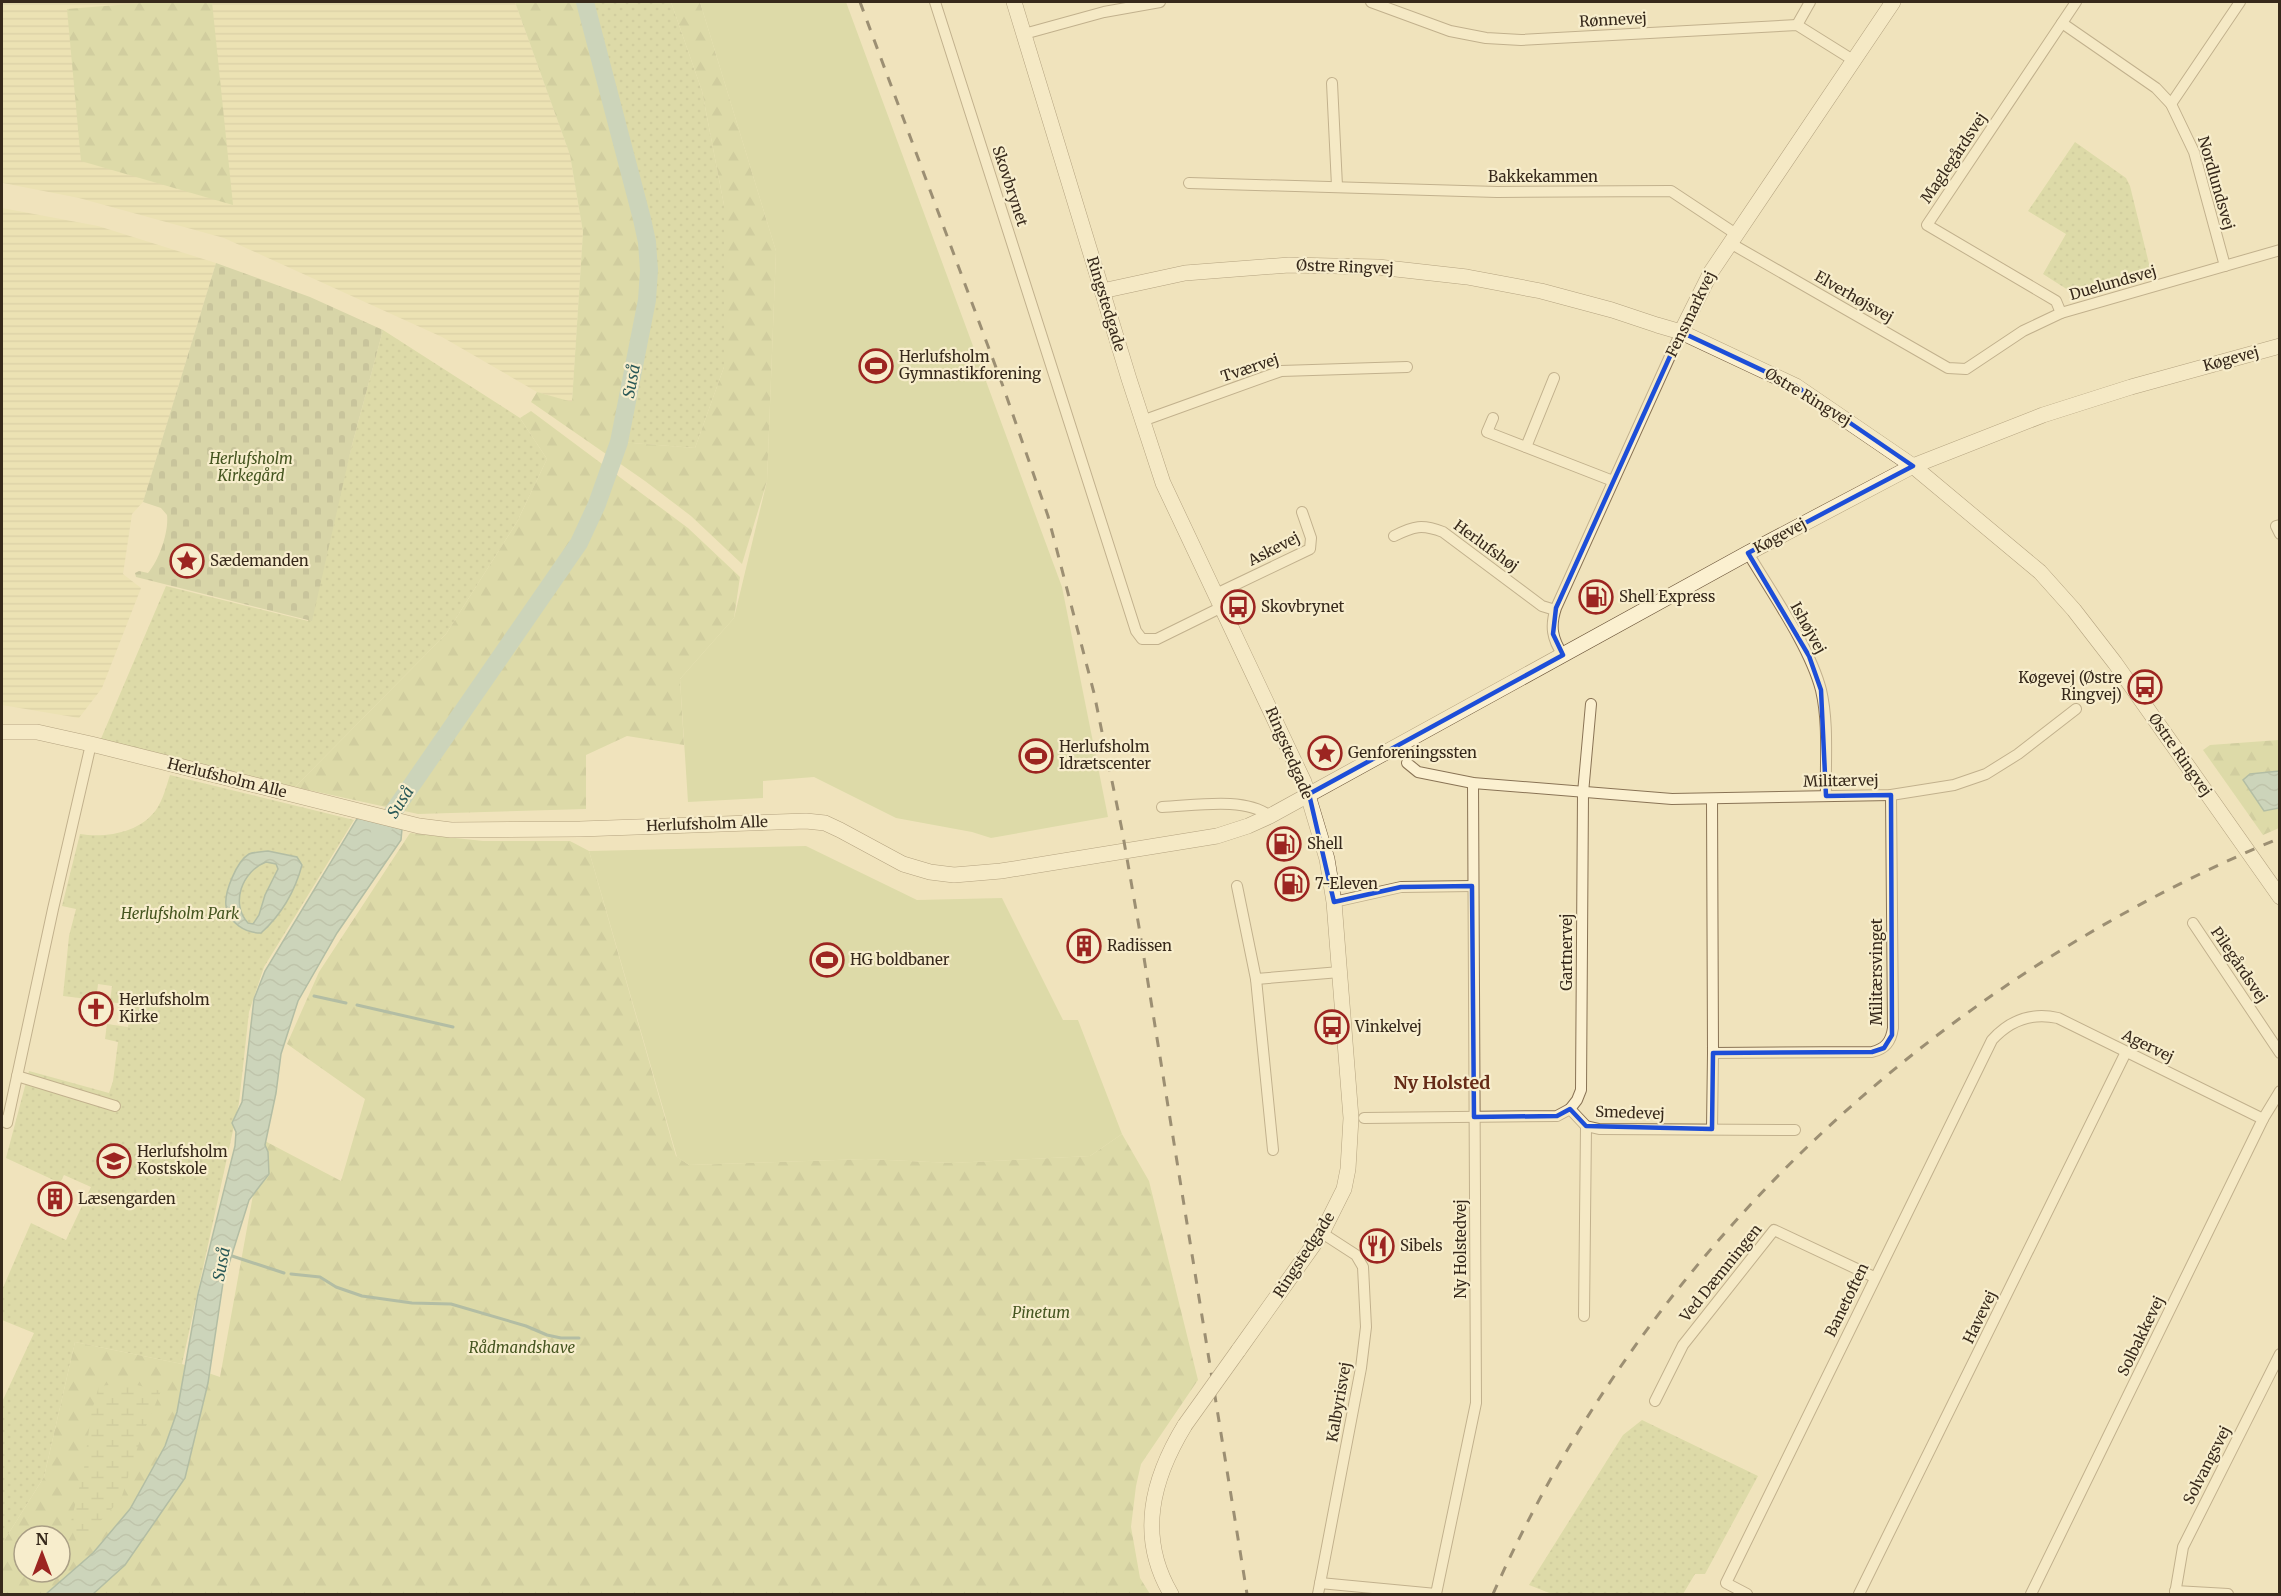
<svg xmlns="http://www.w3.org/2000/svg" width="2281" height="1596" viewBox="0 0 2281 1596" font-family="Merriweather,serif">
<style>
.farmland{fill:url(#farmland-rules)}
.grass{fill:url(#grass-dots)}
.forest{fill:url(#forest-firs);fill-rule:evenodd}
.wetland{fill:url(#wetland-marsh)}
.cemetery{fill:url(#cemetery-stones)}
.garden{fill:#c5cf90}
.water{fill:url(#water-waves);stroke:#688f87;stroke-width:1.5;fill-rule:evenodd}
.lines{fill:none;stroke-linecap:round;stroke-linejoin:round}
.stream{stroke:#688f87;stroke-width:3}
.river{stroke:#a0c1b9;stroke-width:18}
.street-casing{stroke:#897355;stroke-width:12}
.secondary-casing{stroke:#6a5338;stroke-width:16}
.street{stroke:#fbf0d0;stroke-width:10}
.secondary{stroke:#fbf0d0;stroke-width:15}
.rail{stroke:#37291b;stroke-width:3;stroke-dasharray:10 10;stroke-linecap:butt}
.secondary-bridge-casing{stroke:#6a5338;stroke-width:16;stroke-linecap:butt}
.secondary-bridge{stroke:#fbf0d0;stroke-width:15}
.marked{fill:none;stroke:#1d4ed8;stroke-width:4.5;stroke-linejoin:round}
.labels{text-anchor:middle;stroke-width:4.5;stroke-linejoin:round;paint-order:stroke}
.street-label{font-size:15px;fill:#37291b;stroke:#f7edcc}
.poi-label{font-size:15px;fill:#37291b;stroke:#f7edcc;text-anchor:start}
.park-label{font-size:15px;font-style:italic;fill:#455520;stroke:#f7edcc}
.water-label{font-size:16px;font-style:italic;fill:#295857;stroke:#f7edcc}
.quarter-label{font-size:18px;font-weight:bold;fill:#662b17;stroke:#f7edcc}
</style>
<defs>
<pattern id="farmland-rules" width="6" height="5" patternUnits="userSpaceOnUse" patternTransform="scale(1.5)"><rect width="6" height="5" fill="#e6dfa9"/><path d="M0 2.5h6" fill="none" stroke="#c6bf91"/></pattern>
<pattern id="grass-dots" width="8" height="8" patternUnits="userSpaceOnUse" patternTransform="scale(1.5)"><rect width="8" height="8" fill="#c5cf90"/><path d="M2 2h.1M6 6h.1" fill="none" stroke="#aab27c" stroke-width="1.8" stroke-linecap="round"/></pattern>
<pattern id="forest-firs" width="22" height="20" patternUnits="userSpaceOnUse" patternTransform="scale(1.5)"><rect width="22" height="20" fill="#c5cf90"/><path d="M5 1l3.5 6h-7zM16 11l3.5 6h-7z" fill="#aab27c"/></pattern>
<pattern id="wetland-marsh" width="20" height="14" patternUnits="userSpaceOnUse" patternTransform="scale(1.5)"><rect width="20" height="14" fill="#c5cf90"/><path d="M1 5h8M5 5V1M11 12h8M15 12V8" fill="none" stroke="#aab27c"/></pattern>
<pattern id="cemetery-stones" width="16" height="16" patternUnits="userSpaceOnUse" patternTransform="scale(1.5)"><rect width="16" height="16" fill="#bac390"/><path d="M2 7V4a2 2 0 0 1 4 0v3zM10 15v-3a2 2 0 0 1 4 0v3z" fill="#989e75"/></pattern>
<pattern id="water-waves" width="16" height="10" patternUnits="userSpaceOnUse" patternTransform="scale(1.5)"><rect width="16" height="10" fill="#a0c1b9"/><path d="M0 5q4-4 8 0t8 0" fill="none" stroke="#839d96"/></pattern>
</defs>
<rect width="100%" height="100%" fill="#f0e3bc"/>
<g class="farmland">
<polygon points="2,2 515,2 570,155 583,232 572,403 537,392 442,337 224,238 79,198 3,183"/>
<polygon points="2,208 98,226 216,263 143,502 132,514 123,574 141,588 102,688 79,718 2,705"/>
</g>
<g class="grass">
<polygon points="585,2 671,2 702,91 724,205 724,367 695,448 619,442 647,301 647,242"/>
<polygon points="2075,142 2126,178 2130,186 2152,276 2079,297 2043,274 2066,234 2028,211"/>
<polygon points="383,330 520,418 547,459 517,522 446,634 295,787 100,741 166,586 308,621 352,445"/>
<path d="M170,775L354,820L264,967L249,1012L239,1103L182,1364L75,1342L44,1477L2,1544V1402L34,1333L2,1320V1290L31,1223L66,1240L91,1187L64,1175L60,1183L6,1158L29,1071L109,1093L113,1081L118,1042L105,1039L107,1024L128,1027L131,1005L110,1002L112,986L98,984L96,1000L63,996L69,936L76,909L62,906L80,834C106,838 139,833 156,810C163,800 166,787 170,775Z"/>
<polygon points="1642,1420 1758,1476 1705,1574 1695,1574 1683,1594 1552,1594 1529,1585 1623,1435"/>
</g>
<g class="forest">
<polygon points="155,2 212,2 233,205 81,161 67,9"/>
<path d="M515,2H585L642,219C658,289 636,373 620,442L695,448L724,367V205L702,91L671,2H700L776,251L767,481L742,564L691,516L645,481L531,402L537,392L572,402L583,232L570,155Z"/>
<polygon points="531,411 688,528 740,577 734,618 680,679 684,745 627,736 586,755 586,809 418,814 295,787 446,634 517,522 547,459 520,418"/>
<polygon points="2279,740 2279,828 2263,835 2203,750 2210,745"/>
<path d="M410,833L483,841H570L589,851L676,1156L689,1165L866,1159L952,1163L1090,1156L1122,1134L1149,1181L1198,1380L1141,1464L1136,1486L1131,1527L1140,1578L1150,1594H2V1544L44,1477L75,1342L182,1364L220,1377L263,1140L341,1181L365,1099L287,1044L319,972ZM24,1536H60V1572H24Z"/>
</g>
<polygon class="wetland" points="129,1383 161,1391 140,1440 121,1499 78,1545 70,1526 84,1468 91,1414 99,1386"/>
<path class="cemetery" d="M216,263L310,297L383,330L352,445L312,621L136,577L135,573L139,571L148,573C159,560 169,532 167,515L161,508L143,502Z"/>
<g class="garden">
<polygon points="700,2 846,2 1062,587 1108,817 991,838 972,832 896,818 814,777 763,781 763,798 688,802 680,679 734,618 767,481 776,251"/>
<polygon points="806,846 917,900 1002,898 1063,1020 1078,1020 1122,1134 1090,1156 952,1163 866,1159 689,1165 677,1157 589,851"/>
</g>
<g class="water">
<polygon points="2279,771 2279,808 2264,811 2243,780 2250,774"/>
<polygon points="358,817 402,829 401,840 337,933 298,1001 281,1054 276,1093 265,1145 268,1152 269,1174 249,1200 223,1283 208,1383 185,1478 125,1565 93,1594 46,1594 93,1553 130,1509 165,1446 177,1412 198,1294 235,1146 236,1132 232,1123 242,1102 254,999 265,971"/>
<path d="M268,851L297,857L302,865C295,891 281,915 261,933C245,933 229,923 226,906C224,892 237,861 249,854C253,852 262,852 268,851ZM266,862L276,864L278,869L265,895L259,915L253,924L248,923C230,904 242,871 266,862Z"/>
</g>
<g class="lines">
<g class="stream">
<polyline points="314,996 346,1003"/>
<polyline points="357,1005 453,1027"/>
<polyline points="229,1255 284,1273"/>
<polyline points="291,1274 320,1277 336,1287 362,1296 412,1303 451,1304 526,1326 547,1335 561,1338 579,1338"/>
</g>
<polyline class="river" points="380,831 579,543 597,504 619,442 647,300 649,270 647,242 642,219 585,2"/>
<defs>
<g id="street">
<polyline points="935,2 1136,631 1142,639 1157,639 1222,607"/>
<polyline points="1371,2 1450,31 1486,38 1521,40 1797,25 1853,60"/>
<polyline points="2062,23 2156,88 2171,104 2194,152 2225,266"/>
<polyline points="1797,25 1810,2"/>
<polyline points="1024,34 1104,12 1160,2"/>
<polyline points="1332,83 1337,186"/>
<polyline points="2171,104 2240,2"/>
<polyline points="1189,183 1497,192 1671,191 1736,234"/>
<polyline points="1730,243 1948,368 1966,369 2023,331 2061,313 2280,250"/>
<polyline points="2061,313 2056,301 1927,225 2076,2"/>
<polyline points="1493,418 1487,432 1613,481"/>
<polyline points="1142,421 1281,371 1407,367"/>
<polyline points="1526,447 1554,378"/>
<polyline points="2280,525 2276,526 2280,534"/>
<path d="M1394,536C1414,526 1422,524 1443,532L1542,606L1555,610"/>
<path d="M1748,553C1771,592 1810,647 1821,690C1829,724 1825,762 1826,796"/>
<polyline points="1216,594 1310,549 1311,538 1302,512"/>
<path d="M1563,655C1552,639 1550,626 1556,608L1681,332"/>
<polyline points="1407,763 1418,772 1473,783 1672,799 1891,795 1954,785 1986,774 2018,754 2076,709"/>
<path d="M1712,799L1713,1053L1872,1052C1885,1049 1891,1042 1893,1028L1891,795"/>
<path d="M1162,807C1193,806 1244,796 1270,816"/>
<polyline points="1237,886 1256,979 1273,1150"/>
<polyline points="1334,902 1401,887 1472,886"/>
<polyline points="2193,923 2280,1053"/>
<polyline points="1256,979 1340,972"/>
<polyline points="17,1076 115,1106"/>
<polyline points="1570,1109 1577,1100 1581,1090 1583,793 1591,704"/>
<polyline points="1364,1118 1557,1116 1570,1109 1586,1126 1599,1129 1795,1130"/>
<polyline points="2,1120 7,1123 53,909 91,744"/>
<polyline points="1712,1129 1713,1053"/>
<polyline points="1584,1316 1586,1126"/>
<polyline points="1655,1401 1683,1345 1774,1230 1874,1277"/>
<polyline points="1320,1583 1436,1594 1476,1403 1473,783"/>
<polyline points="2175,1591 2228,1594"/>
<polyline points="1318,1594 1361,1368 1366,1327 1363,1267 1356,1255 1322,1233"/>
<path d="M1747,1594L1726,1583L1992,1040C2010,1020 2031,1012 2058,1018L2263,1119"/>
<polyline points="1859,1594 2126,1052"/>
<polyline points="2031,1594 2263,1119 2280,1091"/>
<polyline points="2175,1594 2183,1547 2280,1354"/>
</g>
<g id="secondary">
<polyline points="1014,2 1129,379 1163,483 1304,782 1327,859 1334,902 1351,1118 1348,1169 1344,1189 1322,1233 1238,1351"/>
<polyline points="1102,291 1185,273 1289,265 1378,267 1467,277 1541,291 1612,310 1657,325 1681,332 1796,386 1913,466 2040,572 2074,610 2115,663 2280,897"/>
<polyline points="1681,332 1711,272 1893,2"/>
<polyline points="2,732 37,732 91,744 419,826 451,830 580,829 806,821 825,823 840,830 903,864 930,872 954,875 1001,871 1217,836 1248,826 1270,816 1748,553 1913,466 2043,415 2131,387 2280,346"/>
<path d="M1171,1594C1137,1536 1152,1479 1185,1425"/>
</g>
</defs>
<use href="#street" class="street-casing"/>
<use href="#secondary" class="secondary-casing"/>
<use href="#street" class="street"/>
<use href="#secondary" class="secondary"/>
<g class="rail">
<polyline points="860,2 1004,389 1048,516 1094,693 1122,830 1139,927 1247,1594"/>
<path d="M1493,1594C1647,1248 1932,983 2280,838"/>
</g>
<defs>
<polyline id="secondary-bridge" points="1185,1425 1238,1351"/>
</defs>
<use href="#secondary-bridge" class="secondary-bridge-casing"/>
<use href="#secondary-bridge" class="secondary-bridge"/>
</g>
<path d="M0 0H2281V1596H0ZM1681,332L1796,386L1913,466L1748,553L1809,656L1821,690L1826,796L1891,795L1892,1035L1884,1048L1872,1052L1713,1053L1712,1129L1586,1126L1570,1109L1557,1116L1474,1117L1472,886L1401,887L1334,902L1309,794L1563,655L1553,634L1556,608Z" fill="#f0e3bc" fill-opacity=".55" fill-rule="evenodd"/>
<path class="marked" d="M1681,332L1796,386L1913,466L1748,553L1809,656L1821,690L1826,796L1891,795L1892,1035L1884,1048L1872,1052L1713,1053L1712,1129L1586,1126L1570,1109L1557,1116L1474,1117L1472,886L1401,887L1334,902L1309,794L1563,655L1553,634L1556,608Z"/>
<defs>
<symbol id="stadium-ring" viewBox="-11 -11 22 22"><circle r="9.5" fill="#f7edcc" stroke="#9c2521" stroke-width="1.5"/><path d="M0-5a6.5 5 0 1 0 0 10a6.5 5 0 1 0 0-10ZM-3.5-1.8h7v3.6h-7Z" fill="#9c2521"/></symbol>
<symbol id="sight-ring" viewBox="-11 -11 22 22"><circle r="9.5" fill="#f7edcc" stroke="#9c2521" stroke-width="1.5"/><path d="M0-6L1.8-2.2L6-1.7L2.9 1.2L3.7 5.4L0 3.3L-3.7 5.4L-2.9 1.2L-6-1.7L-1.8-2.2Z" fill="#9c2521"/></symbol>
<symbol id="fuel-ring" viewBox="-11 -11 22 22"><circle r="9.5" fill="#f7edcc" stroke="#9c2521" stroke-width="1.5"/><path d="M-5.5-6h7V0h2V4h1.3V-2.5L3-4.5l.8-.8L6-3V5H2.5V1h-1V6h-7ZM-4.2-4.7v3.2H.2V-4.7Z" fill="#9c2521"/></symbol>
<symbol id="bus-ring" viewBox="-11 -11 22 22"><circle r="9.5" fill="#f7edcc" stroke="#9c2521" stroke-width="1.5"/><path d="M-5-6H5V4H4V6H2V4H-2V6H-4V4H-5ZM-3.5-4V0h7V-4ZM-3.5 1.2v1.5H-2V1.2ZM2 1.2v1.5H3.5V1.2Z" fill="#9c2521"/></symbol>
<symbol id="building-ring" viewBox="-11 -11 22 22"><circle r="9.5" fill="#f7edcc" stroke="#9c2521" stroke-width="1.5"/><path d="M-4-6H4V6H1V3H-1V6H-4ZM-2.5-4.3h1.7v1.8h-1.7ZM.8-4.3h1.7v1.8H.8ZM-2.5-1h1.7V.8h-1.7ZM.8-1h1.7V.8H.8Z" fill="#9c2521"/></symbol>
<symbol id="church-ring" viewBox="-11 -11 22 22"><circle r="9.5" fill="#f7edcc" stroke="#9c2521" stroke-width="1.5"/><path d="M-1.2-6h2.4v3.5h3.3v2.4h-3.3V6h-2.4V-.1h-3.3v-2.4h3.3Z" fill="#9c2521"/></symbol>
<symbol id="school-ring" viewBox="-11 -11 22 22"><circle r="9.5" fill="#f7edcc" stroke="#9c2521" stroke-width="1.5"/><path d="M0-5L7-2L0 1L-7-2ZM-4 1L0 2.5L4 1V4Q0 6-4 4Z" fill="#9c2521"/></symbol>
<symbol id="restaurant-ring" viewBox="-11 -11 22 22"><circle r="9.5" fill="#f7edcc" stroke="#9c2521" stroke-width="1.5"/><path d="M-5-6h1v4h1v-4h1v4h1v-4h1v5L-1.5 .5V6h-2V.5L-5-1ZM5-6V6H3V1.5H1.5Q1.5-4 5-6Z" fill="#9c2521"/></symbol>
</defs>
<g fill-rule="evenodd">
<use href="#stadium-ring" x="857" y="347" width="38" height="38"/>
<use href="#sight-ring" x="168" y="542" width="38" height="38"/>
<use href="#fuel-ring" x="1577" y="578" width="38" height="38"/>
<use href="#bus-ring" x="1219" y="588" width="38" height="38"/>
<use href="#bus-ring" x="2126" y="668" width="38" height="38"/>
<use href="#sight-ring" x="1306" y="734" width="38" height="38"/>
<use href="#stadium-ring" x="1017" y="737" width="38" height="38"/>
<use href="#fuel-ring" x="1265" y="825" width="38" height="38"/>
<use href="#fuel-ring" x="1273" y="865" width="38" height="38"/>
<use href="#building-ring" x="1065" y="927" width="38" height="38"/>
<use href="#stadium-ring" x="808" y="941" width="38" height="38"/>
<use href="#church-ring" x="77" y="990" width="38" height="38"/>
<use href="#bus-ring" x="1313" y="1008" width="38" height="38"/>
<use href="#school-ring" x="95" y="1142" width="38" height="38"/>
<use href="#building-ring" x="36" y="1180" width="38" height="38"/>
<use href="#restaurant-ring" x="1358" y="1227" width="38" height="38"/>
</g>
<g class="labels">
<g class="street-label">
<text transform="translate(1613 20) rotate(-3)" y="5">Rønnevej</text>
<text transform="translate(1954 158) rotate(-56)" y="5">Maglegårdsvej</text>
<text x="1543" y="182">Bakkekammen</text>
<text transform="translate(2216 183) rotate(74)" y="5">Nordlundsvej</text>
<text transform="translate(1010 186) rotate(72)" y="5">Skovbrynet</text>
<text transform="translate(1345 267) rotate(2)" y="5">Østre Ringvej</text>
<text transform="translate(2113 283) rotate(-16)" y="5">Duelundsvej</text>
<text transform="translate(1854 297) rotate(30)" y="5">Elverhøjsvej</text>
<text transform="translate(1106 304) rotate(73)" y="5">Ringstedgade</text>
<text transform="translate(1691 314) rotate(-64)" y="5">Fensmarkvej</text>
<text transform="translate(2231 359) rotate(-15)" y="5">Køgevej</text>
<text transform="translate(1250 368) rotate(-18)" y="5">Tværvej</text>
<text transform="translate(1808 397) rotate(31)" y="5">Østre Ringvej</text>
<text transform="translate(1780 536) rotate(-28)" y="5">Køgevej</text>
<text transform="translate(1486 546) rotate(36)" y="5">Herlufshøj</text>
<text transform="translate(1274 549) rotate(-27)" y="5">Askevej</text>
<text transform="translate(1808 628) rotate(61)" y="5">Ishøjvej</text>
<text transform="translate(1289 753) rotate(67)" y="5">Ringstedgade</text>
<text transform="translate(2180 755) rotate(55)" y="5">Østre Ringvej</text>
<text transform="translate(227 778) rotate(14)" y="5">Herlufsholm Alle</text>
<text transform="translate(1841 781) rotate(-1)" y="5">Militærvej</text>
<text transform="translate(707 824) rotate(-2)" y="5">Herlufsholm Alle</text>
<text transform="translate(1567 952) rotate(-90)" y="5">Gartnervej</text>
<text transform="translate(2239 965) rotate(56)" y="5">Pilegårdsvej</text>
<text transform="translate(1877 972) rotate(-90)" y="5">Militærsvinget</text>
<text transform="translate(2148 1046) rotate(26)" y="5">Agervej</text>
<text transform="translate(1630 1113) rotate(2)" y="5">Smedevej</text>
<text transform="translate(1461 1249) rotate(-90)" y="5">Ny Holstedvej</text>
<text transform="translate(1304 1255) rotate(-57)" y="5">Ringstedgade</text>
<text transform="translate(1721 1273) rotate(-51)" y="5">Ved Dæmningen</text>
<text transform="translate(1847 1300) rotate(-64)" y="5">Banetoften</text>
<text transform="translate(1980 1317) rotate(-64)" y="5">Havevej</text>
<text transform="translate(2141 1336) rotate(-64)" y="5">Solbakkevej</text>
<text transform="translate(1339 1402) rotate(-80)" y="5">Kalbyrisvej</text>
<text transform="translate(2207 1465) rotate(-63)" y="5">Solvangsvej</text>
</g>
<g class="poi-label">
<text x="899" y="362">Herlufsholm<tspan x="899" dy="17">Gymnastikforening</tspan></text>
<text x="210" y="566">Sædemanden</text>
<text x="1619" y="602">Shell Express</text>
<text x="1261" y="612">Skovbrynet</text>
<text x="2122" y="683" text-anchor="end">Køgevej (Østre<tspan x="2122" dy="17">Ringvej)</tspan></text>
<text x="1059" y="752">Herlufsholm<tspan x="1059" dy="17">Idrætscenter</tspan></text>
<text x="1348" y="758">Genforeningssten</text>
<text x="1307" y="849">Shell</text>
<text x="1315" y="889">7-Eleven</text>
<text x="1107" y="951">Radissen</text>
<text x="850" y="965">HG boldbaner</text>
<text x="119" y="1005">Herlufsholm<tspan x="119" dy="17">Kirke</tspan></text>
<text x="1355" y="1032">Vinkelvej</text>
<text x="137" y="1157">Herlufsholm<tspan x="137" dy="17">Kostskole</tspan></text>
<text x="78" y="1204">Læsengarden</text>
<text x="1400" y="1251">Sibels</text>
</g>
<g class="park-label">
<text x="251" y="464">Herlufsholm<tspan x="251" dy="17">Kirkegård</tspan></text>
<text x="180" y="919">Herlufsholm Park</text>
<text x="1041" y="1318">Pinetum</text>
<text x="522" y="1353">Rådmandshave</text>
</g>
<g class="water-label">
<text transform="translate(631 381) rotate(-79)" y="6">Suså</text>
<text transform="translate(400 802) rotate(-57)" y="6">Suså</text>
<text transform="translate(221 1264) rotate(-79)" y="6">Suså</text>
</g>
<g class="quarter-label">
<text x="1442" y="1089">Ny Holsted</text>
</g>
</g>
<rect width="2281" height="1596" fill="none" stroke="#37291b" stroke-width="6"/>
<g transform="translate(42 1554)"><circle r="28" fill="#f7edcc" stroke="#aa9f85" stroke-width="1.5"/>
<path d="M0-4.5L10 22L0 15L-10 22Z" fill="#9c2521"/>
<text y="-9" font-size="16" font-weight="bold" text-anchor="middle" fill="#37291b">N</text>
</g>
</svg>
